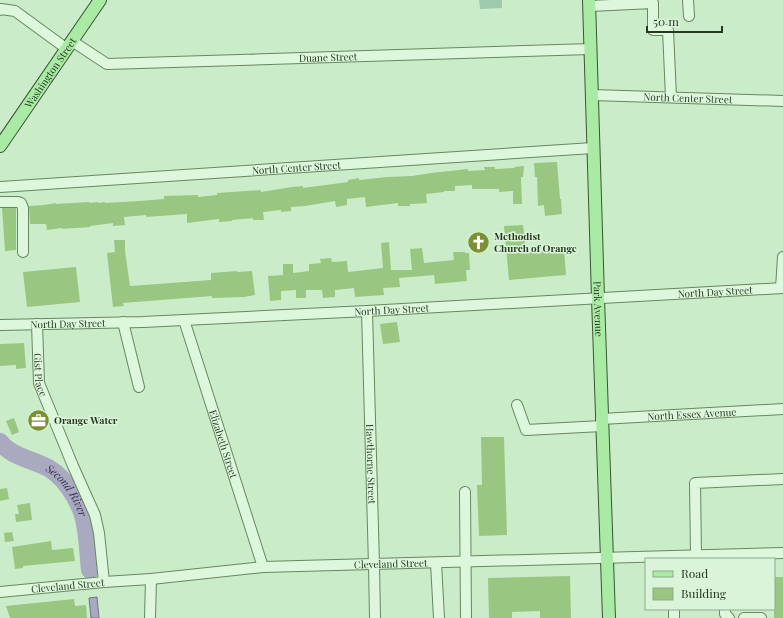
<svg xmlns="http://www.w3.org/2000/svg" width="783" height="618" viewBox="0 0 783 618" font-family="'Playfair Display',serif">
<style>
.green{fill:#9dc9ad}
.water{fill:#a9aac0;stroke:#70708e}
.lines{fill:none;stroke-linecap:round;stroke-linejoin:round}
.river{stroke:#a9aac0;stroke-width:18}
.building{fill:#99c781}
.minor-casing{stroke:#68875f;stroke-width:12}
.major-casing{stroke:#3c5532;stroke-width:14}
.minor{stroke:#ddf7dc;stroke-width:10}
.major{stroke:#a9eba4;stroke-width:12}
.labels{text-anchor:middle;stroke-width:3;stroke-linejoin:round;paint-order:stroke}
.street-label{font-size:10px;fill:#273821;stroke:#d9f4d8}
.poi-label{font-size:10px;font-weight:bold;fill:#273821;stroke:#d9f4d8;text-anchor:start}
.water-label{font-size:11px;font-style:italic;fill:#383257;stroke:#d9f4d8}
</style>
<rect width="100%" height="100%" fill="#cbecc9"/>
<polygon class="green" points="479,0 502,0 502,8 480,9"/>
<polygon class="water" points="97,597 99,618 91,618 89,598"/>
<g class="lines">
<path class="river" id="s1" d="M0,442C11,456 27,458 42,465C62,472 79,499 84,519C88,535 88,553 90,570"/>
</g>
<g class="building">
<polygon points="557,162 560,199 561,199 562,214 545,216 544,205 538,206 537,177 535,177 534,163"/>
<polygon points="524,166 523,177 521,177 522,204 513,204 513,191 499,192 499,189 472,189 472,185 455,186 455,191 444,191 444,192 426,194 427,203 410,204 410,206 398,206 398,203 366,207 365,197 347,199 347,205 336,207 335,201 305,206 291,207 291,211 281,212 281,210 263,212 264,220 253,220 253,218 232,220 232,221 219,222 219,219 187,223 187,214 146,217 146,215 124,217 125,225 113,226 113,223 90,226 90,227 62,229 62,228 47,230 46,224 30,224 29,206 44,205 56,203 56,204 89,202 89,203 98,202 98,203 105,202 105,203 139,201 164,199 164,196 198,195 198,197 217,195 217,193 261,190 261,192 292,187 303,186 303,188 348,182 348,180 359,178 359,180 387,177 412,176 431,173 468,169 468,171 485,170 484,167 495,167 495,169 515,168 514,167"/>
<polygon points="2,208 16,208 16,250 5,251"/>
<polygon points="523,225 526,252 564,249 566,275 509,280 504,226"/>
<polygon points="114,240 125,240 125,251 130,286 211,280 211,273 237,271 237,272 252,271 255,295 244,297 212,298 212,296 123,303 124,306 113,307 107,253 115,252"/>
<polygon points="389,242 391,270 412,270 410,249 422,248 424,263 454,260 453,252 465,252 465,253 469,253 470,270 466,270 467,281 435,284 434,275 399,278 400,287 383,288 384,295 355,297 354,288 335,290 335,297 323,298 322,290 306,290 306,298 296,298 296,290 281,291 281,300 270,301 268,276 283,275 283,264 293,264 293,273 309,271 309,264 321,263 320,259 331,258 332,262 347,261 348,272 383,268 381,243"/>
<polygon points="76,267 80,302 27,307 23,272"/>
<polygon points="397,322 400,342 383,344 380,324"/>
<polygon points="24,343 26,368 16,369 16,365 0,366 0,344"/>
<polygon points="14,418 19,432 12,435 6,421"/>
<polygon points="481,437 504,437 507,535 479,536 477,485 482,485"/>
<polygon points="7,488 9,499 0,501 0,489"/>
<polygon points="30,503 32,520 16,522 15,514 19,514 17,505"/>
<polygon points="12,532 14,541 5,542 4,533"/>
<polygon points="51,541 52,550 73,548 75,561 23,566 23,568 15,569 12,547"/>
<polygon points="570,576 571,618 540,618 540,611 512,612 512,618 489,618 488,578"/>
<rect x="774" y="577" width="9" height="41"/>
<polygon points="74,599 75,606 86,605 87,618 10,618 6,606"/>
</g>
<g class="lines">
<defs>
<g id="minor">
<polyline points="688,0 689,16"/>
<polyline points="590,6 653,3 653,30 668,30 671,97"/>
<polyline points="0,10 1,9 15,11 67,49"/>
<path id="s2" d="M72,41L107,64L591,49"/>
<path id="s3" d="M592,95L783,101"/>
<path id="s4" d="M0,187L593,148"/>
<polyline points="0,202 18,202 21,203 23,208 23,252"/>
<polyline points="781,288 783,257"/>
<path id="s5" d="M367,311L374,565L375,618"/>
<path id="s6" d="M184,320L263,567"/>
<polyline points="123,322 139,387"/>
<path id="s7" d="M37,324L39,383L73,466L95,515L99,533L104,582"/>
<path id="s8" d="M0,325L143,322L367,311L783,288"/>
<polyline points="517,405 526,430 602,426"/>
<path id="s9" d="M601,419L783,409"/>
<polyline points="465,492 466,618"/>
<polyline points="696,555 695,483 783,479"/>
<polyline points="436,563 439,618"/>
<path id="s10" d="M0,592L104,582L151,579L263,567L783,553"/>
<polyline points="674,609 674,618"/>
<polyline points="725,609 725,614 729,618"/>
<polyline points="150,618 151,579"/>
<polyline points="744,618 761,618"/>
</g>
<g id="major">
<path id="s11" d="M589,0L598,298L609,618"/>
<path id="s12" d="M0,146L100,0"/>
</g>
</defs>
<use href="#minor" class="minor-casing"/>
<use href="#major" class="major-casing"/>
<use href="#minor" class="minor"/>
<use href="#major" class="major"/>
</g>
<defs>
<symbol id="church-disc" viewBox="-11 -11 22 22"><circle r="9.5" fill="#7b9133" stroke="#d9f4d8"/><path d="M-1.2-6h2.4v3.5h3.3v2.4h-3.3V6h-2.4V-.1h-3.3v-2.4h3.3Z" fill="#fff"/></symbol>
<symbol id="office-disc" viewBox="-11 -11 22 22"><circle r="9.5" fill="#7b9133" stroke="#d9f4d8"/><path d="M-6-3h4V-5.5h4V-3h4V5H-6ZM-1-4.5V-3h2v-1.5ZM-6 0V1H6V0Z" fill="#fff"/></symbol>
</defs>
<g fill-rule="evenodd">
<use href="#church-disc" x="466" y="230" width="25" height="25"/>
<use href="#office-disc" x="26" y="408" width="25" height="25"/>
</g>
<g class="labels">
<g class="street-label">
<text dy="4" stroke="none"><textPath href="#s2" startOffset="263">Duane Street</textPath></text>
<text dy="4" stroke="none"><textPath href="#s12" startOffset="89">Washington Street</textPath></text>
<text dy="4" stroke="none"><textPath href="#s3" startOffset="96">North Center Street</textPath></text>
<text dy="4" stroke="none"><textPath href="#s4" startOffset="297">North Center Street</textPath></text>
<text dy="4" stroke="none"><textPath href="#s8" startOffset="716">North Day Street</textPath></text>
<text dy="4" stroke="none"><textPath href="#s8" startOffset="392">North Day Street</textPath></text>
<text dy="4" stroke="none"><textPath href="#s11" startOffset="309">Park Avenue</textPath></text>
<text dy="4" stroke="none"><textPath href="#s8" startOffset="68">North Day Street</textPath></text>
<text dy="4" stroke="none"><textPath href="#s7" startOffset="51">Gist Place</textPath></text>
<text dy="4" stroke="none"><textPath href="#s9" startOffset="91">North Essex Avenue</textPath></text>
<text dy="4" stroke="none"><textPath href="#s6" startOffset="130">Elizabeth Street</textPath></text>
<text dy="4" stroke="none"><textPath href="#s5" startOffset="153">Hawthorne Street</textPath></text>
<text dy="4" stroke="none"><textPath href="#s10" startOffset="392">Cleveland Street</textPath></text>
<text dy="4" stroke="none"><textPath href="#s10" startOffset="68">Cleveland Street</textPath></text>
</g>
<g class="poi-label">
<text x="494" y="240">Methodist<tspan x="494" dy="12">Church of Orange</tspan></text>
<text x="54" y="424">Orange Water</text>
</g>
<g class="water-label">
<text dy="4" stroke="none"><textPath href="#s1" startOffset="85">Second River</textPath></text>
</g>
</g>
<rect x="645" y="558" width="130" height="52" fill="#d9f4d8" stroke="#92a98f"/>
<rect x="653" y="571" width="20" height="6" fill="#a9eba4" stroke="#92a98f"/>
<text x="681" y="578" font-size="12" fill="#273821">Road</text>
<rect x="653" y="588" width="20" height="12" fill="#99c781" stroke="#92a98f"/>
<text x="681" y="598" font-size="12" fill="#273821">Building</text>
<path d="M647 26v6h75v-6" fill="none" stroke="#273821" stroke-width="2"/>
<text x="653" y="26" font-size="12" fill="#273821" stroke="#d9f4d8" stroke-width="3" paint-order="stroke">50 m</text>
</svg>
